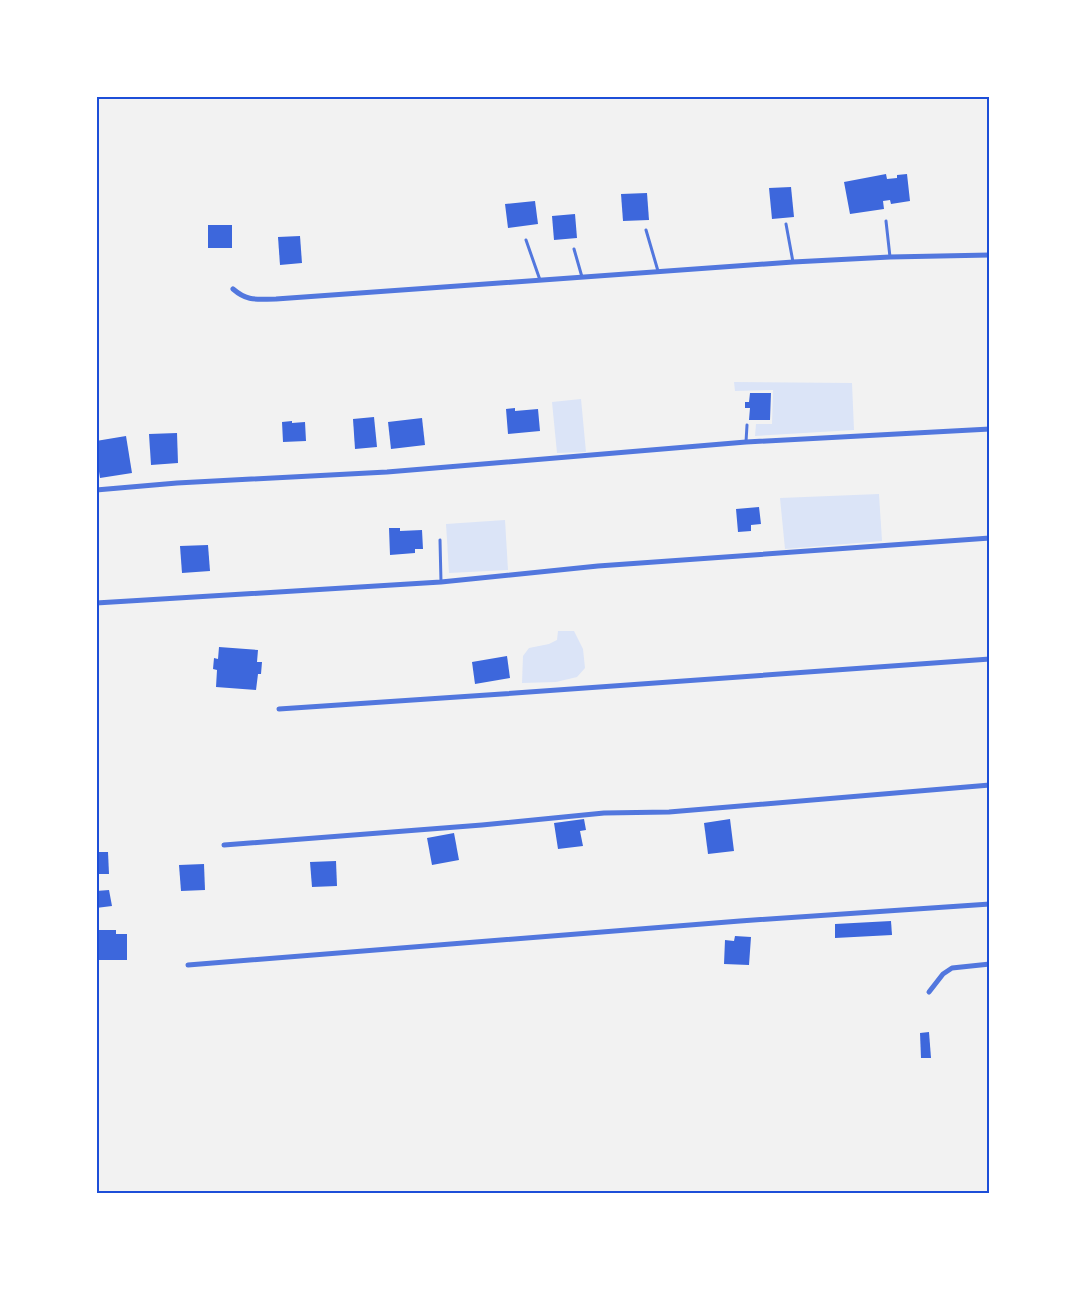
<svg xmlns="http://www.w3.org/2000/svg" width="1086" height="1290" viewBox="0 0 1086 1290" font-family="'PT Sans Narrow',sans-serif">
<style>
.green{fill:#dbe4f7}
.building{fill:#3d67dc}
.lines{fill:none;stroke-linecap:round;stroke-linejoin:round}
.service{stroke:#5277de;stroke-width:3}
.minor{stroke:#5277de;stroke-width:5}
.tertiary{stroke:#5277de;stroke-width:7}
.neatline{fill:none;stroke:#1d4ed8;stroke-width:2}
</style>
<rect width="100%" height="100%" fill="#f2f2f2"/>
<g class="green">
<polygon points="734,382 852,383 854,430 755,436 756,424 772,424 773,390 735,391"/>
<polygon points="581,399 586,452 557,453 552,402"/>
<polygon points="879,494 882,541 785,549 780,498"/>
<polygon points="505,520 508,570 449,573 446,524"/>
<polygon points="558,631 574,631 583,649 585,668 577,677 556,682 522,683 523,656 529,648 549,644 557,640"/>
</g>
<g class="building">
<polygon points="886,174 887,179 897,178 897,175 907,174 910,201 891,204 890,200 883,201 884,209 850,214 844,182"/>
<polygon points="791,187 794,217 772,219 769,188"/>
<polygon points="647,193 649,220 623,221 621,194"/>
<polygon points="535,201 538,224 508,228 505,204"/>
<polygon points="575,214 577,238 554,240 552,216"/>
<rect x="208" y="225" width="24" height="23"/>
<polygon points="300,236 302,263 280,265 278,237"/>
<polygon points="750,393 771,393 770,420 749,420 750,408 745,408 745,402 749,402"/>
<polygon points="515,408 515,411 538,409 540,431 508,434 506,409"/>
<polygon points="374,417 377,447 355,449 353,419"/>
<polygon points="422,418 425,445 391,449 388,422"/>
<polygon points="292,421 292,423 305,422 306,441 283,442 282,422"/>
<polygon points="177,433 178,463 151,465 149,434"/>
<polygon points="126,436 132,473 100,478 96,452 96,441"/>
<polygon points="759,507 761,524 751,525 751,531 738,532 736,509"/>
<polygon points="389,528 400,528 400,531 422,530 423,549 415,549 415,553 390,555"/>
<polygon points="208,545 210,571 182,573 180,546"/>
<polygon points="219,647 258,650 257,662 262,662 261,674 258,674 256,690 216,687 217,670 213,669 214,658 218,659"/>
<polygon points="507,656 510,678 475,684 472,662"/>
<polygon points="584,819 586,830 580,831 583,846 558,849 554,823"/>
<polygon points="730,819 734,851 708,854 704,823"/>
<polygon points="454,833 459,860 432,865 427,838"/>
<polygon points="96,852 108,852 109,874 96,874"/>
<polygon points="336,861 337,886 312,887 310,862"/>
<polygon points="204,864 205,890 181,891 179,865"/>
<polygon points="109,890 112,906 96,908 96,891"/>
<polygon points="891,921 892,935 835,938 835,924"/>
<polygon points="99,930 116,930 116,934 127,934 127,960 99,960"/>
<polygon points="735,936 751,937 749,965 724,964 725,940 734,941"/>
<polygon points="929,1032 931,1058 921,1058 920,1033"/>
</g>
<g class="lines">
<g class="service">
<polyline points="886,221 890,257"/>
<polyline points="786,224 793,262"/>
<polyline points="646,230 658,271"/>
<polyline points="526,240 540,280"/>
<polyline points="574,249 582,277"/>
<polyline points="746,442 747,425"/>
<polyline points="440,540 441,582"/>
</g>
<g class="minor">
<path d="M233,289C248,302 257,299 276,299L793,262L890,257L990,255"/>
<polyline points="96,490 177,483 387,472 746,442 990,429"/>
<polyline points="96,603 441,582 598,566 990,538"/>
<polyline points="279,709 502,694 990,659"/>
<polyline points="224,845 482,825 604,813 669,812 990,785"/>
<polyline points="188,965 740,921 990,904"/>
<polyline points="929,992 943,974 952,968 990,964"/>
</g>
<polyline class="tertiary" points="990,96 990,97"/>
</g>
<rect width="1086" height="1290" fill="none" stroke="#ffffff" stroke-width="195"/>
<rect x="98" y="98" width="890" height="1094" class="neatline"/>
</svg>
